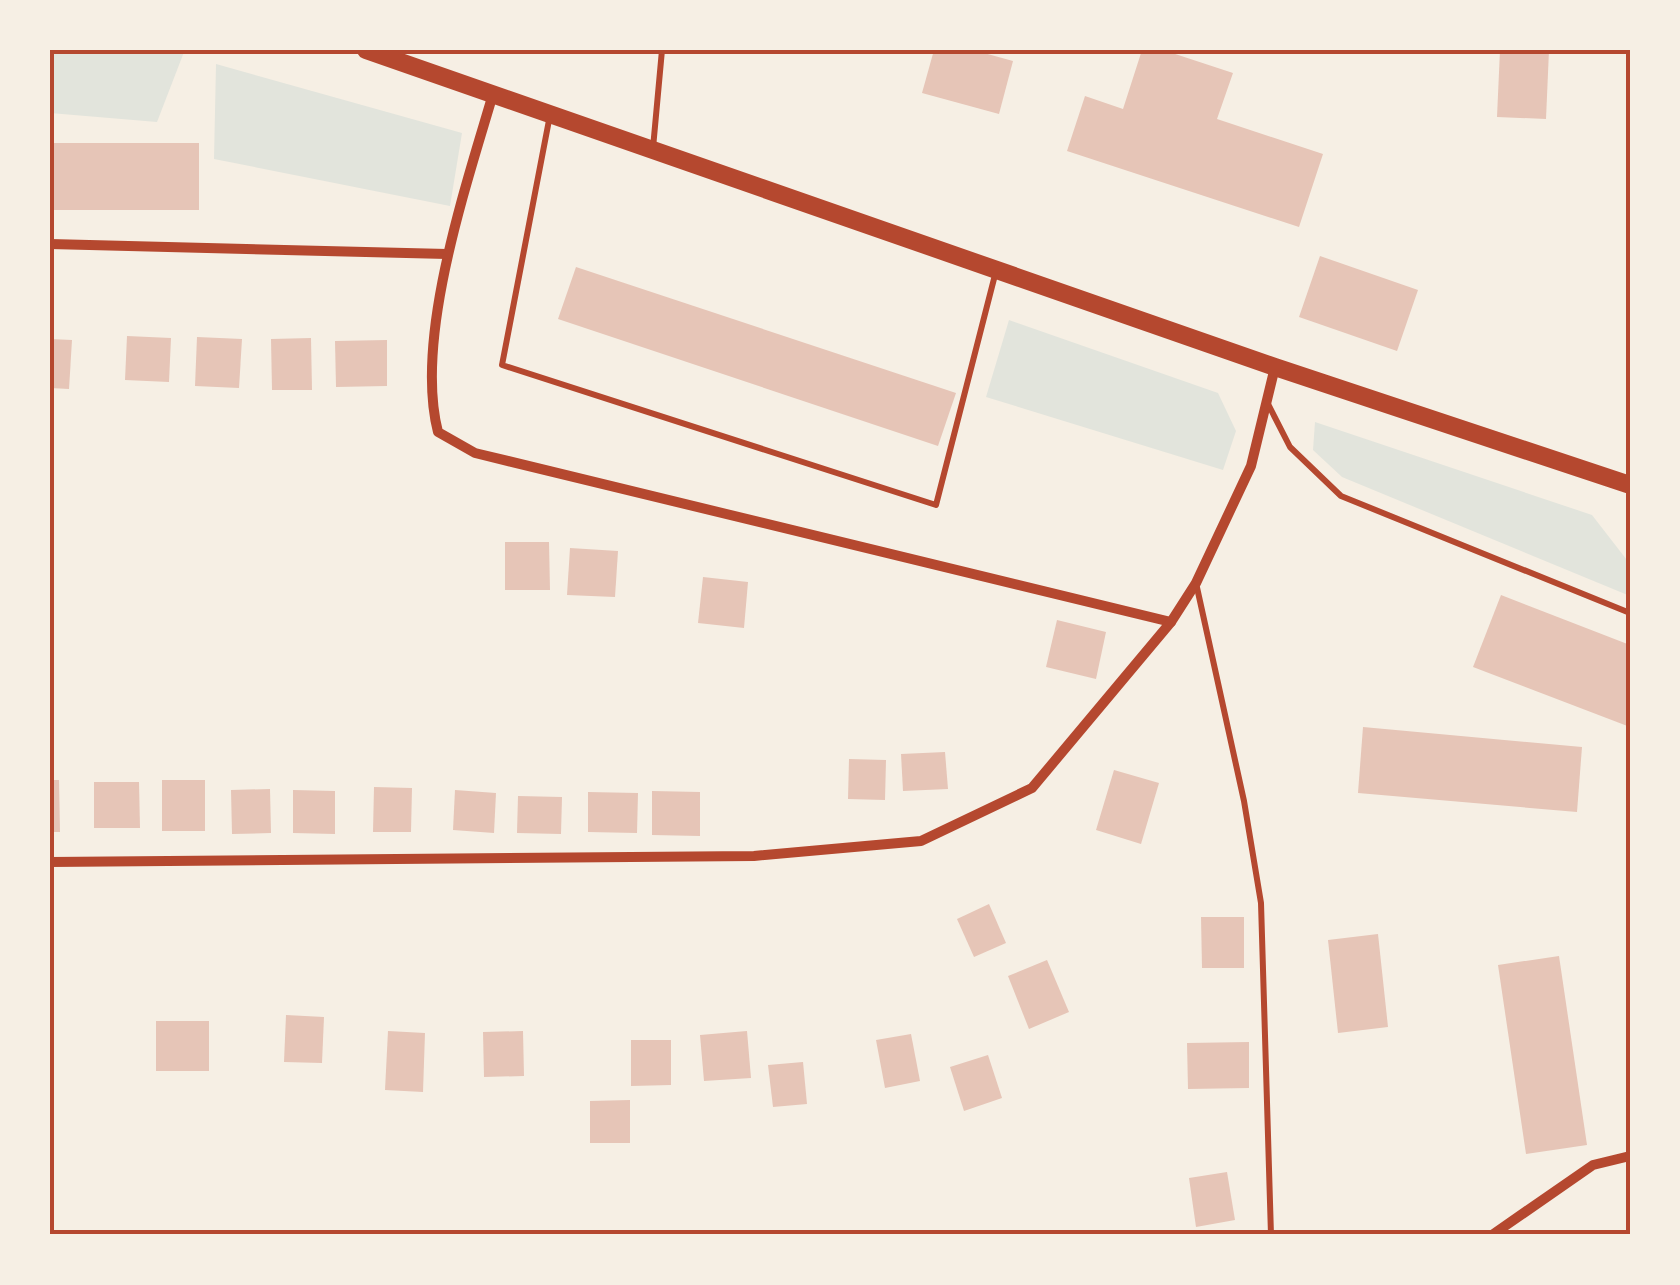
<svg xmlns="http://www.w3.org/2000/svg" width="1680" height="1285" viewBox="0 0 1680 1285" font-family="Ubuntu,sans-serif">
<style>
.green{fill:#e2e4dc}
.building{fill:#e6c5b7}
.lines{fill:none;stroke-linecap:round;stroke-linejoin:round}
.service{stroke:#b5482f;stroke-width:6}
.minor{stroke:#b5482f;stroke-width:10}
.tertiary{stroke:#b5482f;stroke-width:18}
.neatline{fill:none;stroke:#b5482f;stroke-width:4}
</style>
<rect width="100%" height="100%" fill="#f6efe4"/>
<g class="green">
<polygon points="50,50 179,50 184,52 157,122 50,113"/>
<polygon points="216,64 462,133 450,206 214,159"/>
<polygon points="1009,320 1218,393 1236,431 1223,470 986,397"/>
<polygon points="1315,422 1592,515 1630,564 1630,596 1342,477 1313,450"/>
</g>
<g class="building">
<polygon points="934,50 973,50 1013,61 999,114 922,93"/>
<polygon points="1142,50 1163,50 1233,73 1217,119 1323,154 1299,227 1067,151 1085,96 1123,109"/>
<polygon points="1500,50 1549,50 1546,119 1497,117"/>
<rect x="50" y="143" width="149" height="67"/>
<polygon points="1320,256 1418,290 1397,351 1299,317"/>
<polygon points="576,267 956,393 938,446 558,319"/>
<polygon points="127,336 171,338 169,382 125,380"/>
<polygon points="197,337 242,339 239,388 195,386"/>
<polygon points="311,338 312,390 272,390 271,339"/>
<polygon points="50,339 72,340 69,389 50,388"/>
<polygon points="387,340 387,386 336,387 335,341"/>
<polygon points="505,542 549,542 550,590 505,590"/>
<polygon points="570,548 618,551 615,597 567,595"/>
<polygon points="703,577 748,582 744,628 698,623"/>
<polygon points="1501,595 1630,645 1630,727 1473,667"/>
<polygon points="1057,620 1106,632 1096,679 1046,667"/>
<polygon points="1363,727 1582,747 1577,812 1358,793"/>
<polygon points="945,752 948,789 903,791 901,754"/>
<polygon points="849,759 886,760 885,800 848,799"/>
<polygon points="1114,770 1159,783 1141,844 1096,830"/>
<polygon points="50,780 59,780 60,832 50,832"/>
<rect x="162" y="780" width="43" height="51"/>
<polygon points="94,782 139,782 140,828 94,828"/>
<polygon points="374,787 412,788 411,832 373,832"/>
<polygon points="270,789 271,833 232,834 231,790"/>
<polygon points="293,790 335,791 335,834 293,833"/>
<polygon points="455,790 496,793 494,833 453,830"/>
<polygon points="652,791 700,792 700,836 652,835"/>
<polygon points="588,792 638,793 637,833 588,832"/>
<polygon points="518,796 562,797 561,834 517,833"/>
<polygon points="989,904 1006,943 974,957 957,919"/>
<polygon points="1201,917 1244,917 1244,968 1202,968"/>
<polygon points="1378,934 1388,1027 1338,1033 1328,940"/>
<polygon points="1559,956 1587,1145 1526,1154 1498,965"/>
<polygon points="1047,960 1069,1012 1029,1029 1008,976"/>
<polygon points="286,1015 324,1017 322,1063 284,1062"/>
<rect x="156" y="1021" width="53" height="50"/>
<polygon points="388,1031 425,1033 423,1092 385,1090"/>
<polygon points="523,1031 524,1076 484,1077 483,1032"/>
<polygon points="747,1031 751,1078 704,1081 700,1035"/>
<polygon points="911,1034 920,1081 885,1088 876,1040"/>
<polygon points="631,1040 671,1040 671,1085 631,1086"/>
<polygon points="1249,1042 1249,1088 1188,1089 1187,1043"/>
<polygon points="988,1055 1002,1098 964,1111 950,1067"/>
<polygon points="803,1062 807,1104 773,1107 768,1065"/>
<polygon points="630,1100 630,1143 590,1143 590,1101"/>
<polygon points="1227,1172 1235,1220 1196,1227 1189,1178"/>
</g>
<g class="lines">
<g class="service">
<polyline points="550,115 502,365 936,505 996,271"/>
<polyline points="653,148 662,50"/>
<polyline points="1267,402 1290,447 1341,496 1630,613"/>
<polyline points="1196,583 1244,801 1261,903 1271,1235"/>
</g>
<g class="minor">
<path d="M493,94C466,186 414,339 438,432L475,453L1171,622"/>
<polyline points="50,244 447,254"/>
<polyline points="50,862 754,856 921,841 1032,788 1171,622 1196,583 1251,466 1275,367"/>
<polyline points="1492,1235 1593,1165 1630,1156"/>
</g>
<polyline class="tertiary" points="366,50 1275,367 1630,485"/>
</g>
<rect width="1680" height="1285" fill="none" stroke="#f6efe4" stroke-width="105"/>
<rect x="52" y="52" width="1576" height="1180" class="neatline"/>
</svg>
